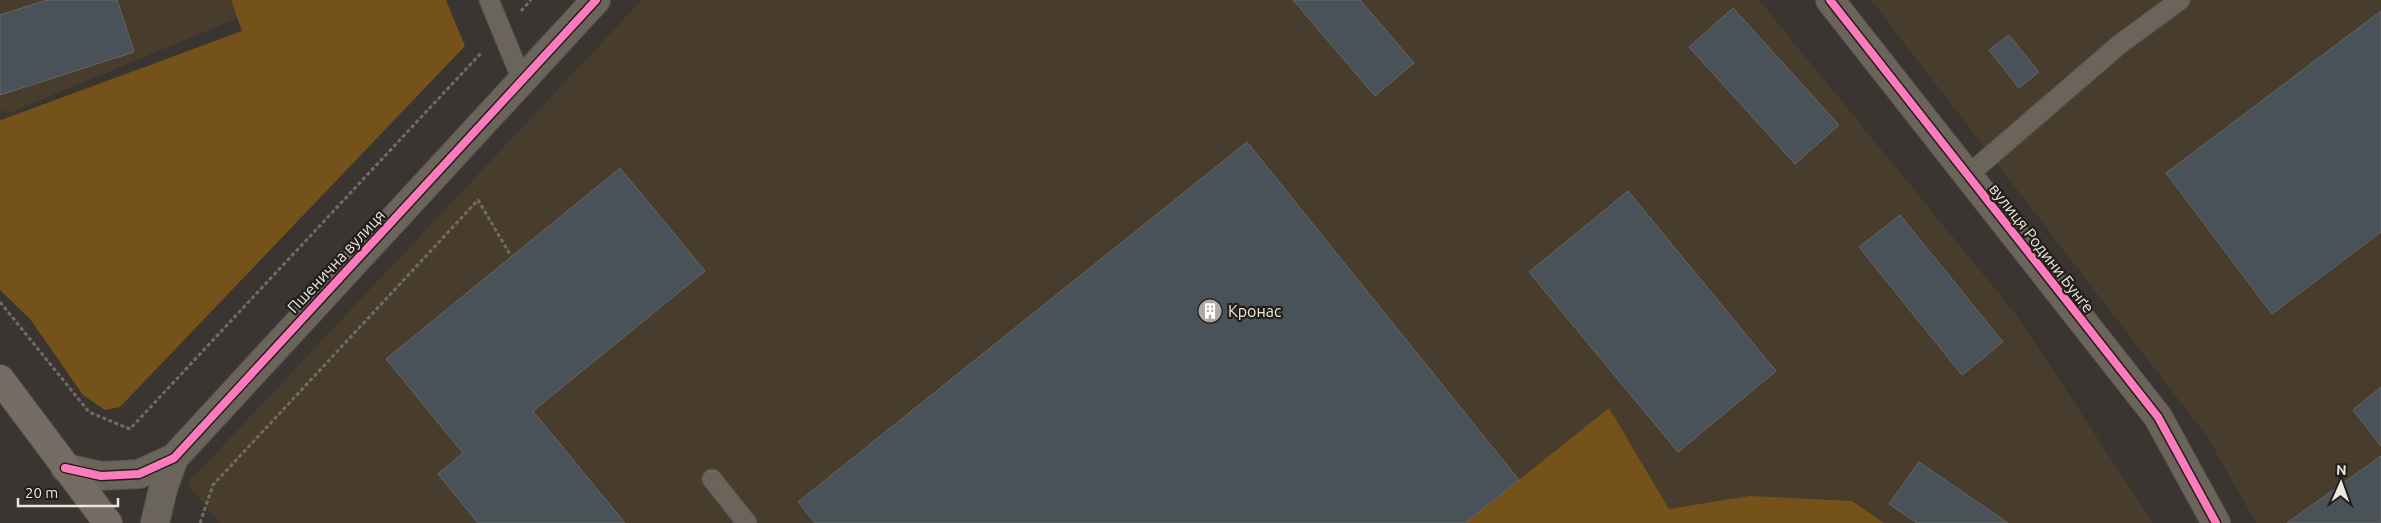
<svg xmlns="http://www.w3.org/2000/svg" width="2381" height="523" viewBox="0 0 2381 523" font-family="Ubuntu,sans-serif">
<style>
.built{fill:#483d2d}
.green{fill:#74521a}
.building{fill:#485258;stroke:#666}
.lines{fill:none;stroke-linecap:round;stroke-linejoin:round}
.service-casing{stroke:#56514d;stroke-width:21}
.minor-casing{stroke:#56514d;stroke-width:30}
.secondary-casing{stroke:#56514d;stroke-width:30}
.path{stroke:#706b64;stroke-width:3;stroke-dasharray:4 2.5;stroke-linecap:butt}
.service{stroke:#6a645b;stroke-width:19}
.minor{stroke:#6a645b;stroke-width:28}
.secondary{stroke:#756d63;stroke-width:28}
.cycleway-casing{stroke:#221e19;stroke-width:11}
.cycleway{stroke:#fd7abc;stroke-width:8}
.labels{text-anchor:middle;stroke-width:4.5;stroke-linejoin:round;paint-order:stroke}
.street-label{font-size:16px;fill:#ede7e0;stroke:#221e19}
.poi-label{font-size:16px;fill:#ede7e0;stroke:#221e19;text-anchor:start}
</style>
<rect width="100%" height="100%" fill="#3a3530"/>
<g class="built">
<polygon points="0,0 281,0 9,113 0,110"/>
<polygon points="642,0 1759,0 2018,317 2153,523 220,523 187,484"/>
<polygon points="1871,0 2381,0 2381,523 2256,523 2208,438"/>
</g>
<g class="green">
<polygon points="231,0 446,0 465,46 120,407 105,410 83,395 30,319 0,290 0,118 1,120 242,31"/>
<polygon points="1609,408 1669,509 1750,496 1852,501 1884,523 1465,523"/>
</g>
<g class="building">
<polygon points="47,0 117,0 134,52 0,95 0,15"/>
<polygon points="1293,0 1360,0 1414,63 1375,96"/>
<polygon points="1733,8 1839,125 1795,164 1689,47"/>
<polygon points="2381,11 2381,232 2272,314 2166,173"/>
<polygon points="2009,35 2039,72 2019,88 1989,50"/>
<polygon points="1247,142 1519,480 1465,523 815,523 798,502"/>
<polygon points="620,168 705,271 533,411 625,523 478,523 438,474 463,453 386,359"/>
<polygon points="1628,191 1776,371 1678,452 1529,272"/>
<polygon points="1900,215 2003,342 1962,375 1859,247"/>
<polygon points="2381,387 2381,446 2353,410"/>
<polygon points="2381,456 2381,523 2287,523"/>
<polygon points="1919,462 2008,523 1917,523 1889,504"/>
</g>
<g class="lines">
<defs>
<g id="service">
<polyline points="489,0 522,80"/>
<polyline points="1968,175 2120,44 2180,0"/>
<polyline points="712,479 747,523"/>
</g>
<g id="minor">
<polyline points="1830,0 2158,417 2216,523"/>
<polyline points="65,468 101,476 139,474 174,458 596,0"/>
<polyline points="155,523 163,489 174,458"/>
</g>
<polyline id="secondary" points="0,379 108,523"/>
</defs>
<use href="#service" class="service-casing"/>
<use href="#minor" class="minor-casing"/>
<use href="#secondary" class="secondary-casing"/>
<g class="path">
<polyline points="521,11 531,0"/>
<polyline points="0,302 89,412 130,429 482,52"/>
<polyline points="200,523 213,485 478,200 511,256"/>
</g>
<use href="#service" class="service"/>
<use href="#minor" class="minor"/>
<use href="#secondary" class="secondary"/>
<defs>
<g id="cycleway">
<polyline points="1830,0 2158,417 2216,523"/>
<polyline points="65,468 101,476 139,474 174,458 596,0"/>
</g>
</defs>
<use href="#cycleway" class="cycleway-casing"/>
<use href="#cycleway" class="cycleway"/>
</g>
<defs>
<symbol id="building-disc" viewBox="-11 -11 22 22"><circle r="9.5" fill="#aea9a2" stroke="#221e19"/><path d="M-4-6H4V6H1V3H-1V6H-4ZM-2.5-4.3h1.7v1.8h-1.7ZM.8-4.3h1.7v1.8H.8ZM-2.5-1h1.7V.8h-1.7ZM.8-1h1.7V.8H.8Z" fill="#fff"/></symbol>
</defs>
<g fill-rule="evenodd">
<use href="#building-disc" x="1196" y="297" width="28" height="28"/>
</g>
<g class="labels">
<g class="street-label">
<text transform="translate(2042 248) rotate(52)" y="6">вулиця Родини Бунґе</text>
<text transform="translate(336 261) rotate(-47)" y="6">Пшенична вулиця</text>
</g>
<g class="poi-label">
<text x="1228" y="317">Кронас</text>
</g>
</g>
<g transform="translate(2341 483) rotate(2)" stroke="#221e19" stroke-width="4" paint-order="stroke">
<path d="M0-4L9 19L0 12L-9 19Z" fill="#ede7e0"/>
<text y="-8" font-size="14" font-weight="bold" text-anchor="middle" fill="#ede7e0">N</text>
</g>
<path d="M18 498v8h100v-8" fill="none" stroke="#ede7e0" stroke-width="2.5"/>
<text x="25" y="498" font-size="15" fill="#ede7e0" stroke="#221e19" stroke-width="4" paint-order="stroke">20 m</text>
</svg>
